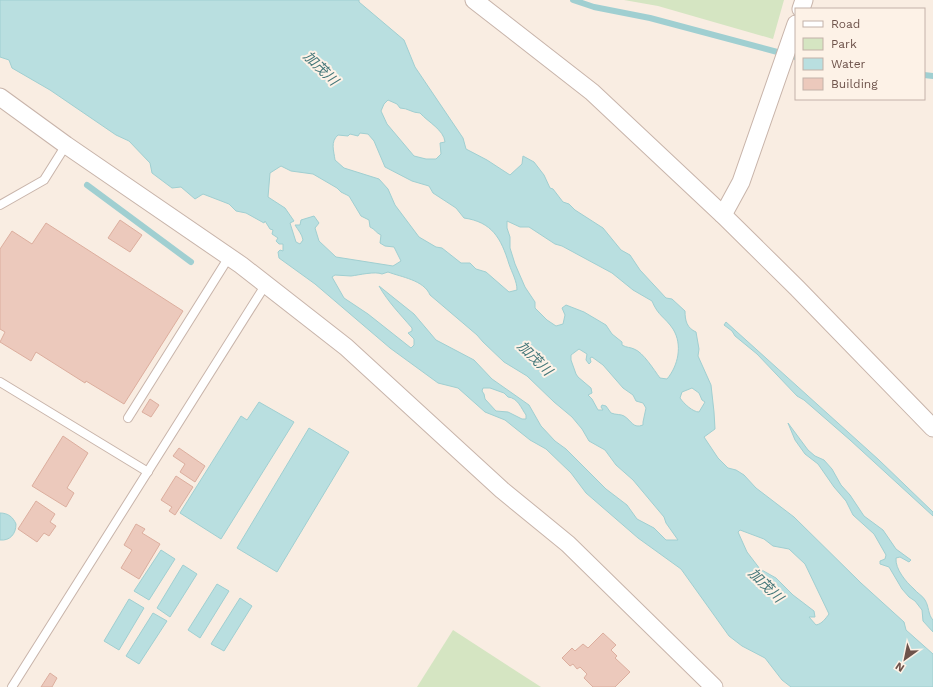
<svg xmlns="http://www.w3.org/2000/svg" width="933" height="687" viewBox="0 0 933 687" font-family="'Work Sans','Noto Sans JP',sans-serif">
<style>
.green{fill:#d5e5c2}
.water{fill:#b9dfe0;stroke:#a0cfd1;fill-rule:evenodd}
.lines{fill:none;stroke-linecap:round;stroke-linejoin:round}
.stream{stroke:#a0cfd1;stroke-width:6}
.building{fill:#ecc9bc;stroke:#dcae9e}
.service-casing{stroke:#c8b4aa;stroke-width:10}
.minor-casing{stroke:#c8b4aa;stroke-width:19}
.service{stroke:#fff;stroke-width:8}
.minor{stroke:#fff;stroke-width:17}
.labels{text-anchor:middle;stroke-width:4;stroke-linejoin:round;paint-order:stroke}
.water-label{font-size:14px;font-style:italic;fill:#447779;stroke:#fdf2e7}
</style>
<rect width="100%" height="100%" fill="#f9ede2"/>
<g class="green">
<polygon points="624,0 784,0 773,39 658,6"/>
<polygon points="453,630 541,687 417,687"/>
</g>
<g class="water">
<path d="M0,0H359V2L404,40L415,67L463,138L466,149L487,160L510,175L522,164L523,156L534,162L544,175L550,188L553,189L563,202L569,204L575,210L603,228L621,250L630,255L640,270L666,298L672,299L685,311C685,321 687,328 696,332L699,349L698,356L711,385L714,412L715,429L704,437L718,458L728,468L736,470L744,475L756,488L794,517L861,583L904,622L906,630L933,654V687H791L782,680L765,658L742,646L729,636L681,569L638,538L586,493L571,473L546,449L530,440L505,420L485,412L458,388L438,383L390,348L315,284L279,258L278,252L280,250L283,251V244H279L276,241L278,238L272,234L273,230L270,229L265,221L264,223L246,213L236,211L229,204L203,194L195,199L181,187L172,188L152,173L150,163L129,141L116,135L50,90L12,68L9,60L0,57ZM388,100L397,104L400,108C408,108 412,113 420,113C428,122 444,130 445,142L440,143L441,154L436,159H426L414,156L387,124L381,111L384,104ZM360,133L368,134L374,141L385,167L412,181L429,186L433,193L456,208L464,218C492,222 501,238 509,264C512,273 517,281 517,290L509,292L486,272L476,269L470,263H461L442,248L436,247L419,237L395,205L388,189L379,179L344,168L335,160C334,151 330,142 338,135L348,136L350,134L358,136ZM281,166L291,171L313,174L337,188L341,192L349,196L361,216L369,220L370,227C375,229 376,233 381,235L380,243L385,246L394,247L401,261L393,266L336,257L319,241L315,228L319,223L314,216L301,220L300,225H295C298,230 302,234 303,240L300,244L296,242L290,223L294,221L285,208L268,197L270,173ZM507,221L520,227H529L555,244L562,246L612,273L633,290L652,301C658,316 665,317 673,329C683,345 678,366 667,379L660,378C654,370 643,352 634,349C630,347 627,348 622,345V342L612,334L606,325L584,312L566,305L562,308L565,315L563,324L556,326L547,320L535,308V302L525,287L515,264L510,248V237L507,228ZM388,272C401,277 424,280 430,295L477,335L483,342L504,362L527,376L554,402L572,417L582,429L589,441L605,450L616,465L633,480L664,517L666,523L678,540H666L654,528L637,519L627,505L606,489L566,449L555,441L541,426L529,405L492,379L474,360L436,340L414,314L379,286C388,302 400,314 412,328V331L408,333L414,339V345L411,348L368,314L344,298L332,277L335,275C340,275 346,276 351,276C359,275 375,271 382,274ZM579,349L587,354L586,360L589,364L591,362L590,358L592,357L603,365L623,388L633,395L636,401L643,403L646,408L643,422V425C633,429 632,421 624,416C621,414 616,415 611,413L606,406L602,405L601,407L603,410H598L592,399L588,395L592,393L591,388L578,377L576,374L571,360V355ZM490,388L504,393L508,397C518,398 521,408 526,415V419H522L508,412L496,411L485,399L484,394L482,391L483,388ZM692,388L699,393L702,400L705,402L699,412C693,412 684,404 680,398L682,392ZM740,530L764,539L773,546L789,549L805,564L829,614C826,618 822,624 816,625L809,617H815L814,611L793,595L776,578L760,569L747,552L738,532Z"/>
<polygon points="726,322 879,460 933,512 933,516 850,440 804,400 797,396 757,354 735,336 732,331 724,325"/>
<polygon points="259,402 294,422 221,539 180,513 241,416 247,420"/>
<path d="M788,423L808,450L815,456L824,460L832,469L841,485L850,495L864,516L883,530L896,549L911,560L909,562L900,557L896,558C895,569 906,582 914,589C917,593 923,596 925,600C929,606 928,615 933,620V632L923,621L922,610L915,601L909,597L902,589L889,567L880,564V561L885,559L886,555L874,534L853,515L846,501L834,487L818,464L805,454L795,440Z"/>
<polygon points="309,428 349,452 277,572 237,548"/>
<path d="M0,513C8,513 13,517 16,524C16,534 10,541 0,540Z"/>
<polygon points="161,550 175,559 149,600 134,591"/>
<polygon points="183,565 197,574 170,617 157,608"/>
<polygon points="217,584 229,591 200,638 188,630"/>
<polygon points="240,598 252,606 224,651 211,644"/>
<polygon points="129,599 144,608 119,650 104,641"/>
<polygon points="153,613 167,621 139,664 126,656"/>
</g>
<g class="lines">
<g class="stream">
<polyline points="573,0 594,7 650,18 796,57"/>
<polyline points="924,75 933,76"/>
<polyline points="87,185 191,262"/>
</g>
</g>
<g class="building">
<polygon points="120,220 142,235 130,252 108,238"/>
<polygon points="46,223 183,311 124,404 86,381 85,383 36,352 31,361 0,342 5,332 0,329 0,249 12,231 32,244"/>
<polygon points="150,399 159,405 151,417 142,412"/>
<polygon points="63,436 88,453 67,488 74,493 66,507 32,486"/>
<polygon points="179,448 205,466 195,482 180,472 185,464 173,456"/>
<polygon points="176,476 193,487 175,515 169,511 172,507 161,500"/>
<polygon points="36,501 55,514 50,522 56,526 49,536 44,533 37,542 18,529"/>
<polygon points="136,524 145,529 142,533 160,544 139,579 121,568 132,550 124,545"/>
<polygon points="603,633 616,645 611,650 617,656 615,658 630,672 615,687 593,687 584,678 587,674 580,667 577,669 573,664 570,666 562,658 572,648 575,651 583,644 588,648"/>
<polygon points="50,673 57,678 52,687 41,687"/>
</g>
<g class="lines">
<defs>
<g id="service">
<polyline points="0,205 44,180 66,145"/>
<polyline points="0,382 148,472"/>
<polyline points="128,418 229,257"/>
<polyline points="12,687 266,284"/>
</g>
<g id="minor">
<polyline points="474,0 592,92 723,215 797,288 933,428"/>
<polyline points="801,9 804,0"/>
<polyline points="0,97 66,145 241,265 346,347 502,490 568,544 714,687"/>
<polyline points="723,215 741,182 796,24"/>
</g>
</defs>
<use href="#service" class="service-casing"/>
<use href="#minor" class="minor-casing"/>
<use href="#service" class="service"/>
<use href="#minor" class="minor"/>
</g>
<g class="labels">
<g class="water-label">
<text transform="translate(321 68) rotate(44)" y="5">加茂川</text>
<text transform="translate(535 358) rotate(45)" y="5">加茂川</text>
<text transform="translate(766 585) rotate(44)" y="5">加茂川</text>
</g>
</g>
<rect x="795" y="8" width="130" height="92" fill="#fdf2e7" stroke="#c4b2a9"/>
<rect x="803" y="21" width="20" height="6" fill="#ffffff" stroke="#c4b2a9"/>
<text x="831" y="28" font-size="12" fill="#6e534b">Road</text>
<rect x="803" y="38" width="20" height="12" fill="#d5e5c2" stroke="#c4b2a9"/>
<text x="831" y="48" font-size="12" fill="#6e534b">Park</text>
<rect x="803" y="58" width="20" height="12" fill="#b9dfe0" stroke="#c4b2a9"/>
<text x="831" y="68" font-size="12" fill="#6e534b">Water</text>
<rect x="803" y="78" width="20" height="12" fill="#ecc9bc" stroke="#c4b2a9"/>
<text x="831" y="88" font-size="12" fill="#6e534b">Building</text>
<g transform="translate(905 659) rotate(213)" stroke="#fdf2e7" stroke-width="3" paint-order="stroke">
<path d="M0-3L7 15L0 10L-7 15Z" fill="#6e534b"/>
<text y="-6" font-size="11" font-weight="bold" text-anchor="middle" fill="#6e534b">N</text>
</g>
</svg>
